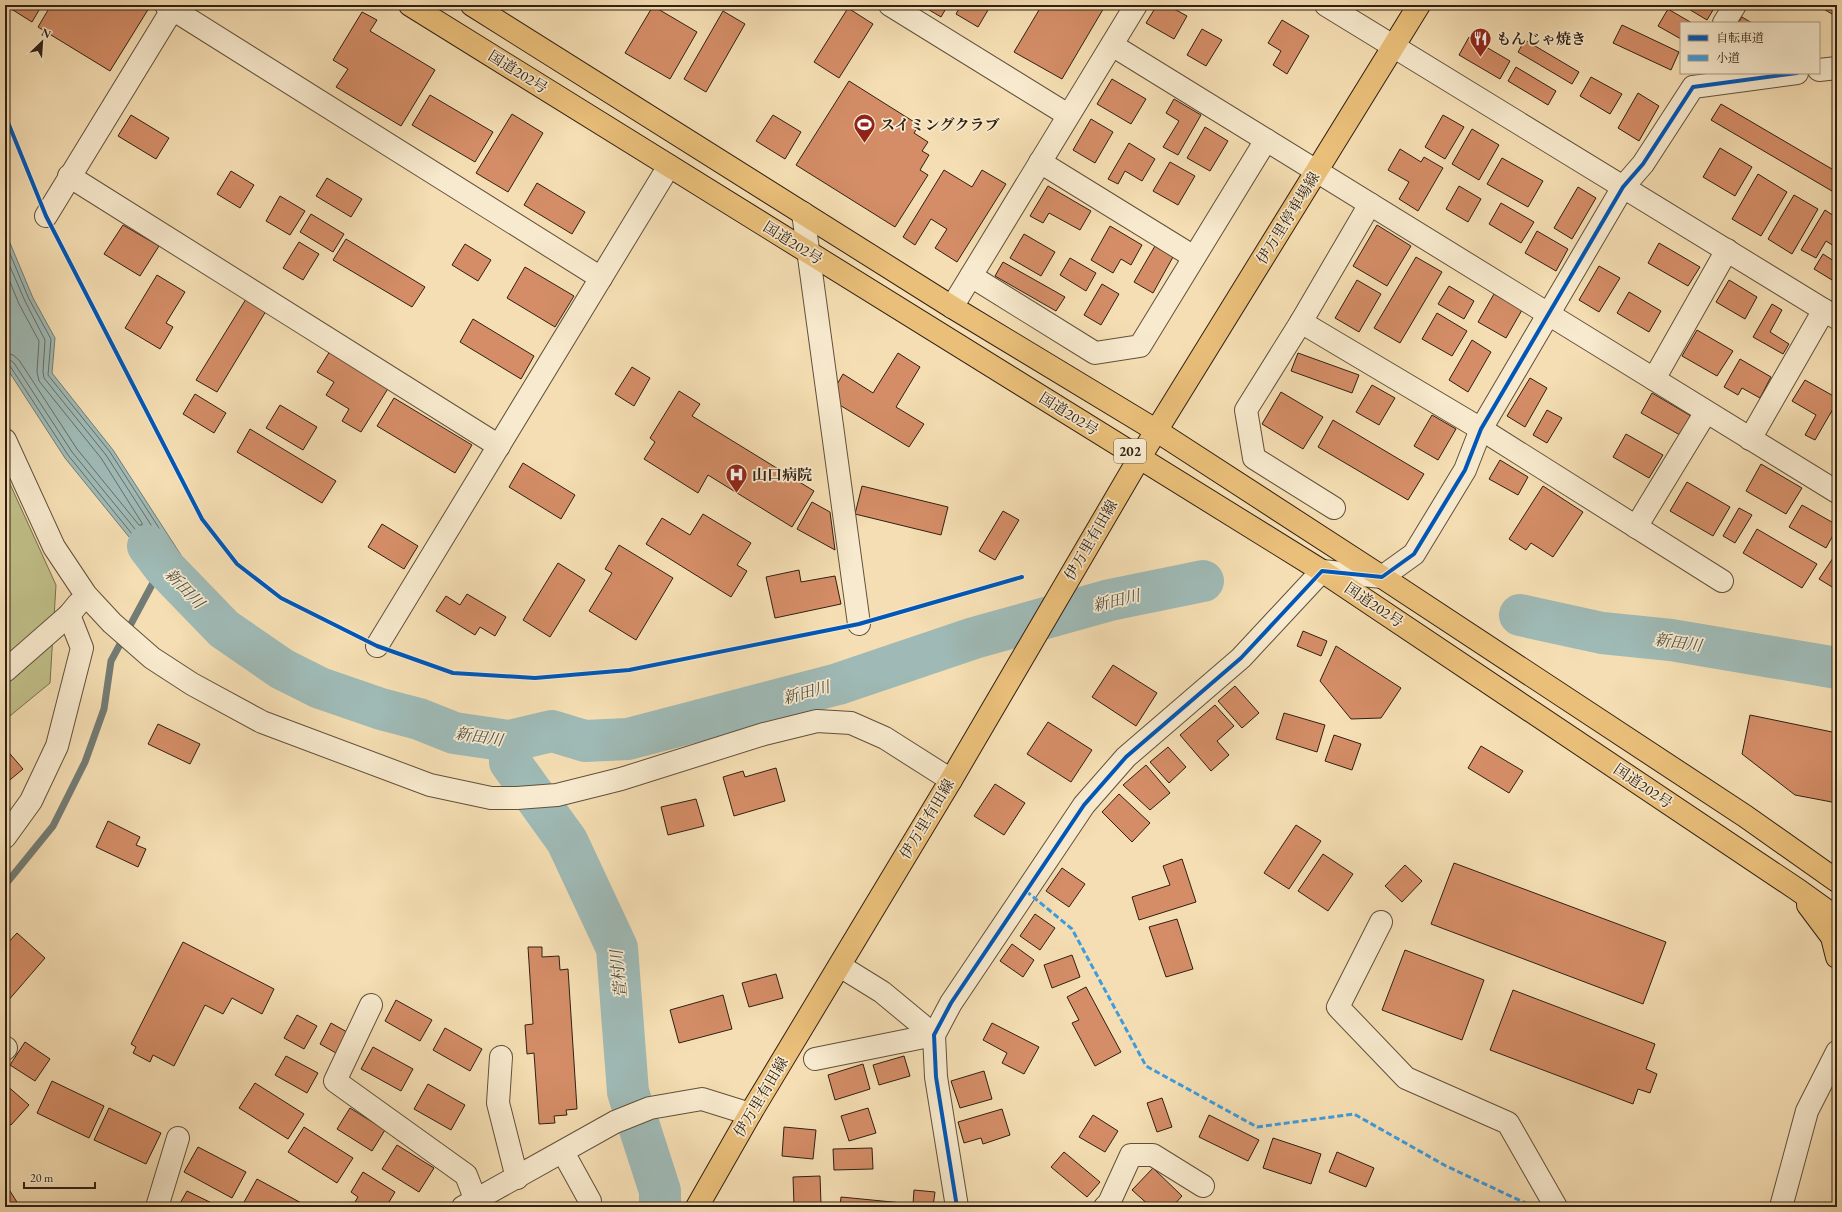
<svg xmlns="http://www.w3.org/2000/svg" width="1842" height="1212" viewBox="0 0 1842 1212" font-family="'EB Garamond','Noto Serif JP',serif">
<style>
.green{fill:#c1c089;stroke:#78704e}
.water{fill:#9fbab6;stroke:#737c75}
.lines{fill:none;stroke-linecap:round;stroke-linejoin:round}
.shore{stroke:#686d64;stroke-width:1}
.stream{stroke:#737c75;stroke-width:7}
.river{stroke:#9fbab6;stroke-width:42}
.building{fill:#d48d67;stroke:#302013}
.minor-casing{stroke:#61503b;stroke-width:24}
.major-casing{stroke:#302013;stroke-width:24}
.highway-casing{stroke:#302013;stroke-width:24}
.minor{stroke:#f8eace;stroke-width:22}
.major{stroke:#eabf7a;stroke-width:22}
.highway{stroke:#eabf7a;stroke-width:22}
.quiet{stroke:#3e9bde;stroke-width:3;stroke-dasharray:6 3;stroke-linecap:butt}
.cycleway-casing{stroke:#f8eace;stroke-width:6}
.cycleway{stroke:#0057b8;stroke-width:4}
.labels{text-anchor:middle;stroke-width:3.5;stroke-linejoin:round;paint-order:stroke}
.shield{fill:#f8eace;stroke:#6c5d4b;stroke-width:1}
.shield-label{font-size:14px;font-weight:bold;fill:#302013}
.poi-label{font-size:15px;font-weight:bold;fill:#302013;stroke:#f8eace;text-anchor:start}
.street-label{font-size:15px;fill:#302013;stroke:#f8eace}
.water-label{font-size:16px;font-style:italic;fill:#514e44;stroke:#f8eace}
</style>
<rect width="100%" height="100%" fill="#f5deb3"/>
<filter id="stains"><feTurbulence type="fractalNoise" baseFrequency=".005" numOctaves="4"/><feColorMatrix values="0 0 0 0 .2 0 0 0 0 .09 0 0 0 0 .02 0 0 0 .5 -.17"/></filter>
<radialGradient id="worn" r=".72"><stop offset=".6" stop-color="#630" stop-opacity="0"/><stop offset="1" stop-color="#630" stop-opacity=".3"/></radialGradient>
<polygon class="green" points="5,473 56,585 50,683 5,720"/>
<polygon class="water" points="5,231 33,298 55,338 52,373 113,450 192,572 188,589 173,587 155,569 65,458 6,367"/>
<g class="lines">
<g class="shore">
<polyline points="5,242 29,299 51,339 48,375 110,452 188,573 185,584 175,583 158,566 68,455 10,366 5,364"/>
<polyline points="5,255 25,301 45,340 43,372 44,378 106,455 182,573 181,578 177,578 162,562 72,452 14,363 10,360 5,359"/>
<polyline points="5,270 19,304 39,341 37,372 39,381 101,458 142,523 142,525 139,525 77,449 19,360 13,355 5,353"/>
</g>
<polyline class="stream" points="5,885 53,826 85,762 104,709 111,661 154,581 164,567"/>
<g class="river">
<polyline points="148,546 164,567 224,629 282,669 320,688 381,709 419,719 454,733 509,741 552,731 585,741 628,739 838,684 974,638 1110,600 1203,581"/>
<polyline points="1520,615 1602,633 1671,640 1837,668"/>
<polyline points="509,741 510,762 567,841 617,948 628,1092 660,1191 660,1207"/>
</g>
</g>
<g class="building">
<polygon points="5,5 42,5 32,22"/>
<polygon points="51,5 144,5 149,8 110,71 38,27"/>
<polygon points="921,5 948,5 941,17"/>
<polygon points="961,5 991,5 978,27 956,14"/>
<polygon points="1042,5 1105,6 1062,79 1014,52"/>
<polygon points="1157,5 1167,5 1187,16 1174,39 1146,23"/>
<polygon points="1682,5 1716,5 1707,20"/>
<polygon points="1817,5 1837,5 1837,17"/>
<polygon points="653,6 697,32 670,79 625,53"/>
<polygon points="848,8 873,24 839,78 814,62"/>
<polygon points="1668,9 1692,23 1681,23 1681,39 1658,26"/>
<polygon points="723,11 745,24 706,92 684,79"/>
<polygon points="362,12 377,20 370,31 435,70 401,126 336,87 348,69 333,60"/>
<polygon points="1742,17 1752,23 1738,23"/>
<polygon points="1282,20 1309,36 1287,74 1273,65 1281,51 1268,43"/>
<polygon points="1622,25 1679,52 1671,70 1613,43"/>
<polygon points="1202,29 1222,40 1206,66 1187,55"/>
<polygon points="1469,37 1510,61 1500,79 1459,55"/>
<polygon points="1525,40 1579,72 1572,84 1518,52"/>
<polygon points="1516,67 1556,91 1548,105 1508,81"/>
<polygon points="1591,77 1622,94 1610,114 1580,96"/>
<polygon points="1112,79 1146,99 1131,124 1097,104"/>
<polygon points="849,81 919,125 914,133 928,142 922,151 929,155 920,170 928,175 895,227 796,165"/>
<polygon points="1638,93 1659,106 1639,141 1618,128"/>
<polygon points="430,95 493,132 475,162 412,125"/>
<polygon points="1174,99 1201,115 1178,155 1163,147 1179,121 1166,113"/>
<polygon points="1721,104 1837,172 1837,194 1711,120"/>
<polygon points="512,114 543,133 508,192 476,173"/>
<polygon points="131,115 169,138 156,159 118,136"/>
<polygon points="773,115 801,132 785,159 756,141"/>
<polygon points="1443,115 1464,127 1445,159 1425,147"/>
<polygon points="1091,119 1113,132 1095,163 1073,150"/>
<polygon points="1205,127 1228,141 1210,171 1187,158"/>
<polygon points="1472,129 1499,145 1479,180 1452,164"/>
<polygon points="1129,143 1155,159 1142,181 1125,171 1118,184 1108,179"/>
<polygon points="1720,148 1752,167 1735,196 1703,177"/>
<polygon points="1400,149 1421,162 1424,157 1443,168 1418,211 1399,199 1409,182 1388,170"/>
<polygon points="1502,158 1543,181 1528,207 1487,184"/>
<polygon points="1170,162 1195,176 1178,205 1153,191"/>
<polygon points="944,170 972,187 982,170 1006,184 957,262 935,248 947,229 931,219 915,245 903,237"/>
<polygon points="231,171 254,185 240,208 217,194"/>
<polygon points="1758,174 1787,192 1761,236 1732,219"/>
<polygon points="327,178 362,199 351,217 316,196"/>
<polygon points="537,183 585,212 572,234 524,205"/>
<polygon points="1048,186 1091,211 1080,230 1049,213 1043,223 1030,216"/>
<polygon points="1459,186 1481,199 1468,222 1446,209"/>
<polygon points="1578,187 1596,198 1572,239 1554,228"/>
<polygon points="1794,195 1818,209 1792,254 1768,239"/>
<polygon points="280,196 305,211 290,235 266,221"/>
<polygon points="1501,203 1534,222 1521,243 1489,224"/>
<polygon points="1825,210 1837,218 1837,248 1826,241 1816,258 1801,250"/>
<polygon points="311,214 344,234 333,252 300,232"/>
<polygon points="123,225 159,246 140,276 104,254"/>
<polygon points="1377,225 1411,246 1387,286 1353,266"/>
<polygon points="1110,226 1142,245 1131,265 1121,259 1113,273 1091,260"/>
<polygon points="1537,231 1568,249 1556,271 1525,253"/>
<polygon points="1024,234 1055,252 1041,276 1010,258"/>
<polygon points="346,239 425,287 412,307 333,260"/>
<polygon points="299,242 319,254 303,280 283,268"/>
<polygon points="1659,243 1700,267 1688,286 1648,263"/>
<polygon points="465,244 491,260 478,281 452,265"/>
<polygon points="1155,246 1173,257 1153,293 1134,282"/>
<polygon points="1823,254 1837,263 1837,283 1814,269"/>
<polygon points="1416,257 1442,272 1400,343 1374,328"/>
<polygon points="1070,258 1096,273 1086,291 1060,275"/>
<polygon points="1003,262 1065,297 1056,311 995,276"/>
<polygon points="1599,266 1620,278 1599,312 1579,300"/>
<polygon points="525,267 574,296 555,327 507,298"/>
<polygon points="157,275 185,292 166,323 173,327 160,349 125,328"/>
<polygon points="1357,280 1381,294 1359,332 1335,318"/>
<polygon points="1729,280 1757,297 1745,319 1716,302"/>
<polygon points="1102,284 1119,294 1101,325 1084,315"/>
<polygon points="1449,286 1474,301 1464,319 1438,304"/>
<polygon points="1629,292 1661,311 1649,332 1617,313"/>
<polygon points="1494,294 1522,310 1506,338 1478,322"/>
<polygon points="246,299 266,311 217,392 196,380"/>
<polygon points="1772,304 1782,310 1770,332 1789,344 1783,354 1753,337"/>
<polygon points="1437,313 1467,331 1452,356 1422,339"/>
<polygon points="473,319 534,356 521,379 460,342"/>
<polygon points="1697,330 1733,351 1717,376 1682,356"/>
<polygon points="1472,340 1491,352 1468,392 1449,380"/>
<polygon points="330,351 389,387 361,432 342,421 349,409 326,395 334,382 317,372"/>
<polygon points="898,353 920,367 896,407 924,424 909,447 838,404 835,388 843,374 873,393"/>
<polygon points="1298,353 1359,375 1352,393 1291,371"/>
<polygon points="1740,359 1771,377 1760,398 1742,388 1738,395 1724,387"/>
<polygon points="632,367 650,378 634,406 615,394"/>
<polygon points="1530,378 1547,388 1525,427 1507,416"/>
<polygon points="1805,380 1837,398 1837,402 1815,440 1805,435 1816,415 1792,401"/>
<polygon points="1372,385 1395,398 1379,425 1356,412"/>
<polygon points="679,391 700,404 692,416 814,491 792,527 708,475 698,493 644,459 655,442 650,438"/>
<polygon points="1281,392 1323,417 1303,449 1262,424"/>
<polygon points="1652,393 1691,416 1680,435 1641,413"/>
<polygon points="195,394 226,413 214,433 183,414"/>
<polygon points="394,398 472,445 455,473 377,426"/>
<polygon points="280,405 317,427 303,450 266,428"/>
<polygon points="1547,410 1562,418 1547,443 1533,435"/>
<polygon points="1432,415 1456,429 1438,460 1414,446"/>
<polygon points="1333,420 1424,474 1408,500 1318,447"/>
<polygon points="250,429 336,481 322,503 237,452"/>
<polygon points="1626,434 1663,455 1649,478 1613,457"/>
<polygon points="1500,460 1528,477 1518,495 1489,479"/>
<polygon points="523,463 575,495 561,519 509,487"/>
<polygon points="1761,464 1802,488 1786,514 1746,491"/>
<polygon points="1687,482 1730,507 1713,536 1670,511"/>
<polygon points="862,486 948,507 941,535 855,514"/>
<polygon points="1543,486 1583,512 1553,557 1531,543 1526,550 1509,539"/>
<polygon points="812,502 830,512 835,550 797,529"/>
<polygon points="1802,505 1837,525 1837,528 1826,548 1789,527"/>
<polygon points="1739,508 1752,515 1735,543 1723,536"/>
<polygon points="1003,511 1019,520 995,560 979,551"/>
<polygon points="703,514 751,543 737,565 747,571 731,597 646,544 662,518 690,535"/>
<polygon points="382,524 418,546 404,569 368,547"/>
<polygon points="1757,529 1817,564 1802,588 1743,553"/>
<polygon points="619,545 673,578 636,640 589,611 612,573 605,569"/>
<polygon points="1837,552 1837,590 1819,579"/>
<polygon points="558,563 585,580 550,637 523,620"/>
<polygon points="799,570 801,582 835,576 841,604 775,618 766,577"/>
<polygon points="467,594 506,617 495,636 480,627 475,635 436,611 446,596 460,605"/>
<polygon points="1303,631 1327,641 1321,656 1297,646"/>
<polygon points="1336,646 1401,688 1381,718 1351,719 1320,681"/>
<polygon points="1113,665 1157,693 1136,726 1092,697"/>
<polygon points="1235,686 1259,713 1242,728 1218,701"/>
<polygon points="1215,705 1234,726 1217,741 1229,755 1211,771 1180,735"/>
<polygon points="1284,713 1325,725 1317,752 1276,739"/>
<polygon points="1750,715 1837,733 1837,803 1795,795 1742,754"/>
<polygon points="1048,722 1092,750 1071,782 1027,754"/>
<polygon points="158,724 200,744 190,764 148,744"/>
<polygon points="1334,735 1361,744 1352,770 1325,761"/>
<polygon points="1481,746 1523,771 1509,793 1468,768"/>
<polygon points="1168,747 1186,767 1169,783 1150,762"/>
<polygon points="5,748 23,769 5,784"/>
<polygon points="1146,765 1170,793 1150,810 1123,785"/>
<polygon points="776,768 785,801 734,816 723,777 743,771 745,777"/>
<polygon points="995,784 1025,803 1004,835 974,816"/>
<polygon points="1119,794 1150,823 1132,842 1102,812"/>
<polygon points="696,799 704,826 668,835 661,807"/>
<polygon points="108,821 140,837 136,845 146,849 138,867 96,847"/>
<polygon points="1296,825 1321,841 1289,889 1264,873"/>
<polygon points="1323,854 1353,874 1328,911 1298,891"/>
<polygon points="1182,859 1196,902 1139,920 1132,897 1170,885 1163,866"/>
<polygon points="1454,863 1666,942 1643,1004 1431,924"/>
<polygon points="1405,865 1422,881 1402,902 1385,886"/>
<polygon points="1062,868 1085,884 1069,907 1046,891"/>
<polygon points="1035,914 1055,928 1040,950 1020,936"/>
<polygon points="1177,919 1193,969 1166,977 1149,927"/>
<polygon points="17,933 45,958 7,1002 5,1000 5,946"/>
<polygon points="183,942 274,989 262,1014 232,998 223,1014 205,1005 174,1066 153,1055 150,1062 133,1053 136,1047 131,1044"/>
<polygon points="1012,944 1034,960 1023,977 1000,961"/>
<polygon points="528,947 542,947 542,957 559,956 560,970 568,969 577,1109 566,1110 567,1115 554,1116 555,1123 539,1124 534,1053 527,1054 525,1025 533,1024"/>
<polygon points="1405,950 1484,980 1462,1040 1382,1010"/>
<polygon points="1072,955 1080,977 1052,988 1044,965"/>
<polygon points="776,974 783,998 749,1007 742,983"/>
<polygon points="1086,987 1121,1052 1095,1066 1072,1023 1079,1020 1067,997"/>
<polygon points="1513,990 1655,1044 1646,1069 1657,1074 1650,1093 1638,1089 1633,1104 1490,1050"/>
<polygon points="723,995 732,1029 679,1043 670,1010"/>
<polygon points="396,1000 432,1020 420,1041 385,1021"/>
<polygon points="297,1015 317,1026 304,1049 284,1038"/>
<polygon points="331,1023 347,1032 336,1053 320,1044"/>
<polygon points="992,1023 1039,1047 1024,1074 1002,1063 1007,1053 983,1040"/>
<polygon points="445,1028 482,1049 470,1071 433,1050"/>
<polygon points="25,1042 50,1059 35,1081 10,1065"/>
<polygon points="373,1047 413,1069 401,1091 361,1069"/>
<polygon points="286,1056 318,1073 307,1093 275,1075"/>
<polygon points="904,1056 910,1076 879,1085 873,1065"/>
<polygon points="863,1064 870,1089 835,1100 828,1075"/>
<polygon points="984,1071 992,1099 960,1108 951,1081"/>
<polygon points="52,1081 104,1106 89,1138 37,1113"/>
<polygon points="255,1083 304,1114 288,1139 239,1108"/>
<polygon points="5,1084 29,1105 11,1125 5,1120"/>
<polygon points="428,1084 465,1105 451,1130 414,1109"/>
<polygon points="1162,1098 1172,1127 1157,1132 1147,1103"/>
<polygon points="109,1108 161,1133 146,1164 94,1140"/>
<polygon points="350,1108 385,1130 372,1151 337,1129"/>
<polygon points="868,1108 876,1133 849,1141 841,1116"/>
<polygon points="1002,1109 1010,1135 983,1144 981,1138 964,1143 958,1122"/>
<polygon points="1093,1115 1118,1131 1105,1152 1079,1137"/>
<polygon points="1209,1115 1259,1140 1248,1161 1199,1137"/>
<polygon points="304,1127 353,1158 337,1183 288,1152"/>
<polygon points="784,1127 816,1130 813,1159 782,1156"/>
<polygon points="1273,1138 1321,1154 1311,1184 1263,1168"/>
<polygon points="397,1145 434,1168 419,1192 382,1169"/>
<polygon points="198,1147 246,1172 232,1198 184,1172"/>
<polygon points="872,1148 873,1169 834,1170 833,1149"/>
<polygon points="1064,1152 1100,1182 1087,1197 1051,1167"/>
<polygon points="1337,1152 1374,1168 1366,1187 1329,1172"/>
<polygon points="1153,1168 1182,1196 1172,1207 1151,1207 1132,1190"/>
<polygon points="363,1172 395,1192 386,1207 352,1207 358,1197 351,1192"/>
<polygon points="820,1176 821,1204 794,1205 793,1177"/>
<polygon points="257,1179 305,1205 303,1207 248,1207 243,1204"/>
<polygon points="5,1183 20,1207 5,1207"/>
<polygon points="914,1190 935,1192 933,1207 840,1207 841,1197 913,1204"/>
<polygon points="187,1191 220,1207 178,1207"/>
</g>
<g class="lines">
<defs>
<g id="minor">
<polyline points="166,5 601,278"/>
<polyline points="890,5 1068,115"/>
<polyline points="1326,5 1837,318"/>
<polyline points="1724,23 1735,5"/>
<polyline points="1112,45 1837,492"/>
<polyline points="1819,70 1837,68"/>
<polyline points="1040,162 1194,257"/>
<polyline points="69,176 499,446"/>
<polyline points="803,213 859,624"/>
<polyline points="46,216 175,5"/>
<polyline points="971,276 1095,353 1140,346 1266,140"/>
<polyline points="952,307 1136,5"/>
<polyline points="1301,322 1481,429 1722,581"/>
<polyline points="1654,379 1727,250"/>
<polyline points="1750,439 1824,310"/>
<polyline points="5,440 54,547 86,595 112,623 152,658 192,684 262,722 430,785 491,798 517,798 557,795 621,779 764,734 817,721 851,723 885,738 951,780"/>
<polyline points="1334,508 1254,458 1246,410 1301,322 1370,204"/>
<polyline points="1636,527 1706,412"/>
<polyline points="377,646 669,166"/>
<polyline points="5,671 69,615 78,604"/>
<polyline points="5,837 31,801 57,746 82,648 69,615"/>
<polyline points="1381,922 1338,1007 1406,1078 1508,1123 1556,1207"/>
<polyline points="840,966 882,992 934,1035"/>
<polyline points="371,1005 335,1081 466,1175 476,1201"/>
<polyline points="5,1049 6,1048"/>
<polyline points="501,1057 498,1103 517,1178"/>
<polyline points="815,1059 934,1035"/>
<polyline points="563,1152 590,1201 589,1207"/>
<polyline points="157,1207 178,1138"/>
<polyline points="463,1207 615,1122 650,1108 702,1099 750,1114"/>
<polyline points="957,1207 936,1077 934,1035 951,1003 1084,805 1126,757 1241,658 1322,571 1382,577 1414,554 1465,470 1481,429 1623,187 1643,164 1693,87 1797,73"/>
<polyline points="1105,1207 1109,1203 1131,1155 1153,1155 1203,1186"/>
<polyline points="1781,1207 1807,1111 1837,1052"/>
</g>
<polyline id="major" points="697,1207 750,1114 951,780 1140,457 1419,5"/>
<g id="highway">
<polyline points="410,5 1322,571 1798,890 1837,918"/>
<polyline points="472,5 952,307 1157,431 1382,577 1745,816 1837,881"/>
<polyline points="1808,905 1832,937 1837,957"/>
</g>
</defs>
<use href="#minor" class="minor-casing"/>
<use href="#major" class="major-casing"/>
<use href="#highway" class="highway-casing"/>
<use href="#minor" class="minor"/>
<use href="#major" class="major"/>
<use href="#highway" class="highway"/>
<polyline class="quiet" points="1026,891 1072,929 1146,1066 1257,1127 1354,1114 1446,1166 1534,1207"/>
<defs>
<g id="cycleway">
<polyline points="5,115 46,216 202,519 237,564 281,598 377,646 453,673 535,678 629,670 859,624 1022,577"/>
<polyline points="957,1207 936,1077 934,1035 951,1003 1084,805 1126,757 1241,658 1322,571 1382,577 1414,554 1465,470 1481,429 1623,187 1643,164 1693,87 1797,73"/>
</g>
</defs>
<use href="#cycleway" class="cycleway-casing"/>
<use href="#cycleway" class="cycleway"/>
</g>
<defs>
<symbol id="restaurant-pin" viewBox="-11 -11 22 30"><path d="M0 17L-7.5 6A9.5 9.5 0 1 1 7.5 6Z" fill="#8f2418" stroke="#f8eace"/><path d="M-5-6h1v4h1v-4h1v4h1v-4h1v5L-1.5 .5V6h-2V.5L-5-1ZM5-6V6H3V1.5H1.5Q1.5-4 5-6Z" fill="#fff"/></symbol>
<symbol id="stadium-pin" viewBox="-11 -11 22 30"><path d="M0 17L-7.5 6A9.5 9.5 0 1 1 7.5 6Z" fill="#8f2418" stroke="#f8eace"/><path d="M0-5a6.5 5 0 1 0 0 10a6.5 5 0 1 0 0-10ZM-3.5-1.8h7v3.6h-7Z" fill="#fff"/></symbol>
<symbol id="hospital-pin" viewBox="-11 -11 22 30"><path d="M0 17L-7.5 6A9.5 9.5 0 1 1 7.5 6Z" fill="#8f2418" stroke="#f8eace"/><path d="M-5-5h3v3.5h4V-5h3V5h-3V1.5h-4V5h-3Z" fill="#fff"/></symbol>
</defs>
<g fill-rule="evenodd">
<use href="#restaurant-pin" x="1468" y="26" width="25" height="34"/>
<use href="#stadium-pin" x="852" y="112" width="25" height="34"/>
<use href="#hospital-pin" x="724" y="462" width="25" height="34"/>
</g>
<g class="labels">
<rect class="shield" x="1114" y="439" width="32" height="24" rx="3"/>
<g class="shield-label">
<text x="1130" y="456">202</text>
</g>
<g class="poi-label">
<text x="1496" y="44">もんじゃ焼き</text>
<text x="880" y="130">スイミングクラブ</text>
<text x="752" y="480">山口病院</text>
</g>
<g class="street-label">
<text transform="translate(518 72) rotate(32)" y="5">国道202号</text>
<text transform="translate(1288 218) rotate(-58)" y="5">伊万里停車場線</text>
<text transform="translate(793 243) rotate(32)" y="5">国道202号</text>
<text transform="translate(1069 414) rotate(32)" y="5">国道202号</text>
<text transform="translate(1091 540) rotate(-60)" y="5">伊万里有田線</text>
<text transform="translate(1374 605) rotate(34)" y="5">国道202号</text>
<text transform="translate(1643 786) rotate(34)" y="5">国道202号</text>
<text transform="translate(927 819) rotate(-59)" y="5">伊万里有田線</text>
<text transform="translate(761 1097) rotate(-59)" y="5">伊万里有田線</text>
</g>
<g class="water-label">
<text transform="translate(185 588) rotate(46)" y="6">新田川</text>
<text transform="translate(1116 600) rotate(-13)" y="6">新田川</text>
<text transform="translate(1678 642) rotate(8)" y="6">新田川</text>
<text transform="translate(806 692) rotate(-15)" y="6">新田川</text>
<text transform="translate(479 736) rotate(9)" y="6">新田川</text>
<text transform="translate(618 974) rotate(-96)" y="6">萱村川</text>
</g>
</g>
<rect width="1842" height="1212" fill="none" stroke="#f5deb3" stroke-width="20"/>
<rect x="6" y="6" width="1830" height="1200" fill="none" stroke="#302013" stroke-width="2"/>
<rect x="10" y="10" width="1822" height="1192" fill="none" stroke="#302013"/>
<rect x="1680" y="22" width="140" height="52" fill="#f8eace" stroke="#a89983"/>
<rect x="1688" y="35" width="20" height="6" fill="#0057b8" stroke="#a89983"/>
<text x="1716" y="42" font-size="12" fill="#302013">自転車道</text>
<rect x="1688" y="55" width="20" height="6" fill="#3e9bde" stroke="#a89983"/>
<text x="1716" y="62" font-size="12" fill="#302013">小道</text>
<g transform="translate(42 42) rotate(25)" stroke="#f8eace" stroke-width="3" paint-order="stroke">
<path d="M0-3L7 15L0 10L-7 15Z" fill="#302013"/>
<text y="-6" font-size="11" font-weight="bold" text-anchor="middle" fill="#302013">N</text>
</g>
<path d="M24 1182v6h71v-6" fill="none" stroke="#302013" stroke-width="2"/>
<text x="30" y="1182" font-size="12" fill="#302013" stroke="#f8eace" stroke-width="3" paint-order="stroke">20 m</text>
<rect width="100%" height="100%" filter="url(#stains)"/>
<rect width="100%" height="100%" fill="url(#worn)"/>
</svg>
